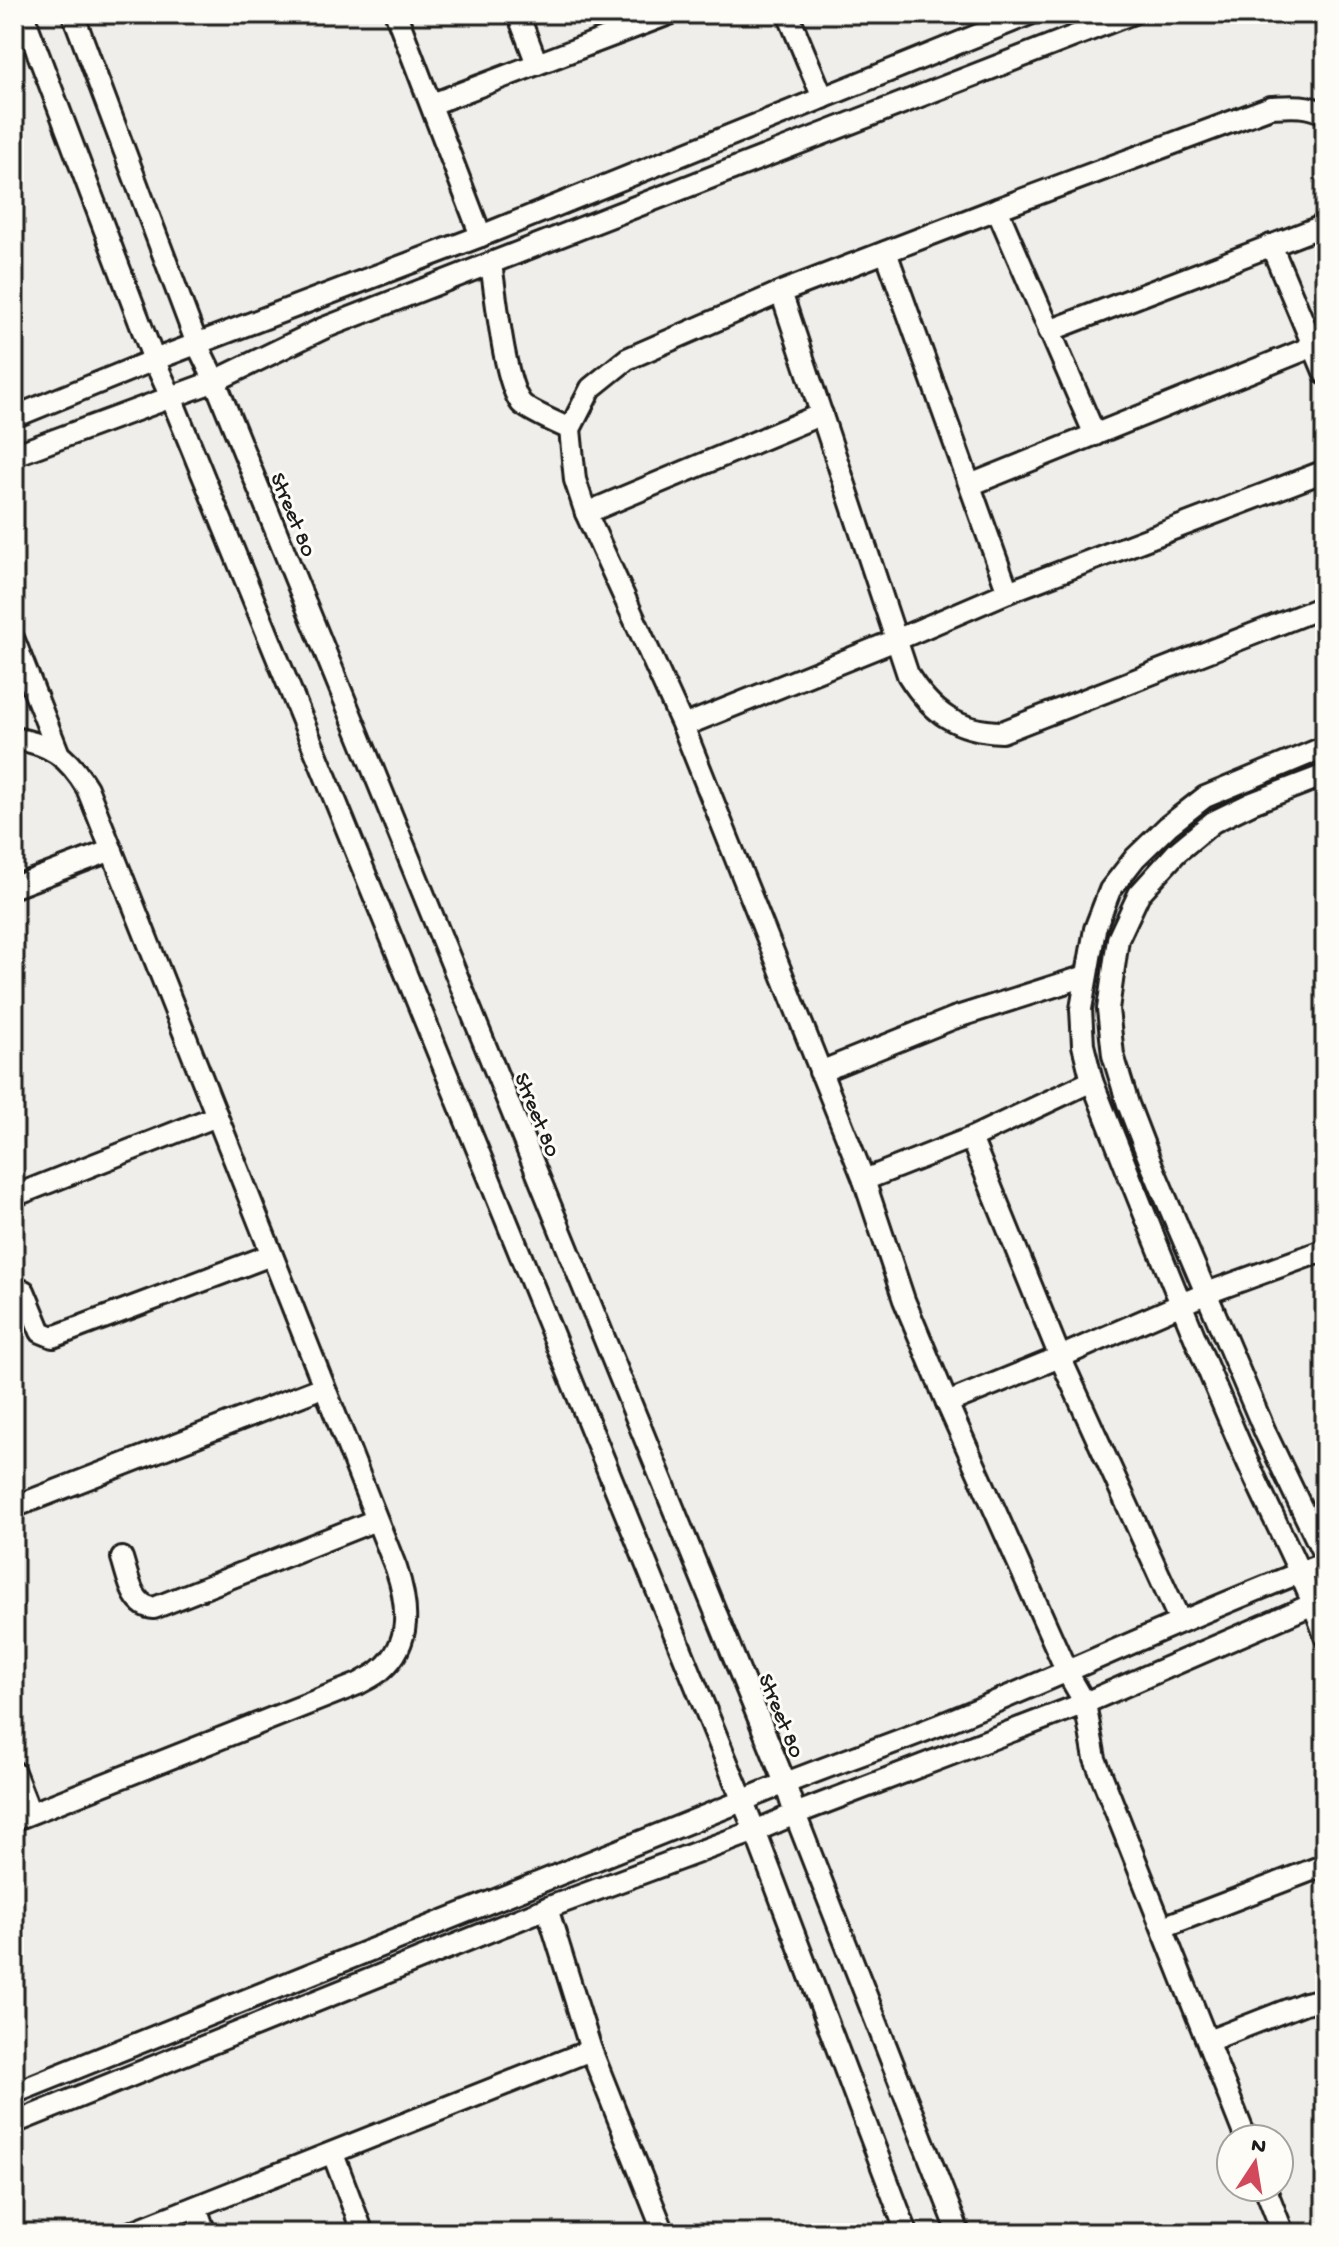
<svg xmlns="http://www.w3.org/2000/svg" width="1339" height="2247" viewBox="0 0 1339 2247" font-family="'Gochi Hand',sans-serif">
<style>
.lines{fill:none;stroke-linecap:round;stroke-linejoin:round}
.minor-casing{stroke:#1c1c1c;stroke-width:26}
.minor{stroke:#fdfcf7;stroke-width:20}
.labels{text-anchor:middle;stroke-width:6;stroke-linejoin:round;paint-order:stroke}
.street-label{font-size:22px;fill:#1c1c1c;stroke:#fdfcf7}
</style>
<rect width="100%" height="100%" fill="#f0eeea"/>
<filter id="ink" filterUnits="userSpaceOnUse"><feTurbulence type="fractalNoise" baseFrequency=".0125" numOctaves="2"/><feDisplacementMap in="SourceGraphic" scale="16" xChannelSelector="R" yChannelSelector="G"/><feConvolveMatrix kernelMatrix="1 2 1 2 8 2 1 2 1" color-interpolation-filters="sRGB"/></filter>
<g filter="url(#ink)">
<g class="lines">
<defs>
<g id="minor">
<polyline points="23,14 154,360 171,397 755,1831 907,2233"/>
<polyline points="73,14 197,344 215,381 785,1783 795,1814 959,2233"/>
<polyline points="396,14 481,236"/>
<polyline points="518,14 537,64"/>
<polyline points="788,14 823,98"/>
<polyline points="432,104 669,14"/>
<polyline points="997,209 1095,435"/>
<polyline points="1271,245 1325,374"/>
<polyline points="886,252 1008,592"/>
<path d="M491,264C496,295 504,381 521,403C527,410 559,424 570,429"/>
<path d="M781,292L908,675C932,713 957,731 1002,732L1325,606"/>
<polyline points="1049,331 1325,225"/>
<polyline points="14,417 154,360 481,236 1030,14"/>
<polyline points="14,455 215,381 324,328 1131,14"/>
<polyline points="970,485 1314,346"/>
<polyline points="586,513 822,414"/>
<polyline points="14,640 58,752"/>
<polyline points="683,726 896,640 1008,592 1325,471"/>
<path d="M14,738C51,745 67,755 87,788L396,1568C408,1604 413,1643 381,1670C374,1676 365,1680 358,1684L14,1820"/>
<path d="M1325,747L1205,797L1168,826L1135,858L1110,890L1095,929L1081,1009L1083,1045L1092,1081C1140,1204 1189,1326 1241,1447C1268,1510 1303,1571 1325,1636"/>
<polyline points="1325,775 1252,803 1213,822 1177,852 1139,894 1118,939 1108,1009 1113,1055 1128,1104 1150,1161 1266,1434 1325,1557"/>
<polyline points="14,887 112,850"/>
<polyline points="820,1072 954,1018 1086,976"/>
<polyline points="971,1138 1060,1357 1180,1621"/>
<polyline points="864,1180 971,1138 1092,1081"/>
<polyline points="14,1196 217,1116"/>
<polyline points="24,1291 41,1332 53,1337 271,1255"/>
<polyline points="947,1403 1060,1357 1207,1293 1325,1250"/>
<polyline points="14,1507 323,1387"/>
<path d="M122,1558C128,1576 132,1607 154,1608L376,1520"/>
<polyline points="14,1772 30,1813"/>
<polyline points="547,1908 591,2050 664,2233"/>
<polyline points="1163,1927 1325,1865"/>
<polyline points="1208,2041 1305,2003 1315,2001 1323,2003 1325,2006"/>
<path d="M14,2093L742,1801C813,1770 887,1747 959,1717C1081,1667 1201,1610 1325,1563"/>
<polyline points="14,2123 547,1908 755,1831 795,1814 1085,1703 1325,1599"/>
<path d="M1246,2139L1095,1759L1085,1703L1067,1672L947,1403L904,1300L864,1180L683,726L586,513L575,480L570,429L591,388L627,359L781,292L997,209L1271,107C1290,106 1308,104 1325,114"/>
<polyline points="333,2154 363,2233"/>
<polyline points="1265,2187 1283,2233"/>
<polyline points="196,2207 205,2233"/>
<polyline points="129,2233 591,2050"/>
</g>
</defs>
<use href="#minor" class="minor-casing"/>
<use href="#minor" class="minor"/>
</g>
</g>
<g class="labels">
<g class="street-label">
<text transform="translate(295 514) rotate(68)" y="8">Street 80</text>
<text transform="translate(539 1114) rotate(68)" y="8">Street 80</text>
<text transform="translate(783 1715) rotate(68)" y="8">Street 80</text>
</g>
</g>
<rect width="1339" height="2247" fill="none" stroke="#fdfcf7" stroke-width="48"/>
<rect x="24" y="24" width="1291" height="2199" fill="none" stroke="#1c1c1c" stroke-width="3" filter="url(#ink)"/>
<g transform="translate(1255 2163) rotate(12)"><circle r="38" fill="#fdfcf7" stroke="#a3a29f" stroke-width="2"/>
<path d="M0-6L14 30L0 20L-14 30Z" fill="#d1495b"/>
<text y="-12" font-size="22" font-weight="bold" text-anchor="middle" fill="#1c1c1c">N</text>
</g>
</svg>
